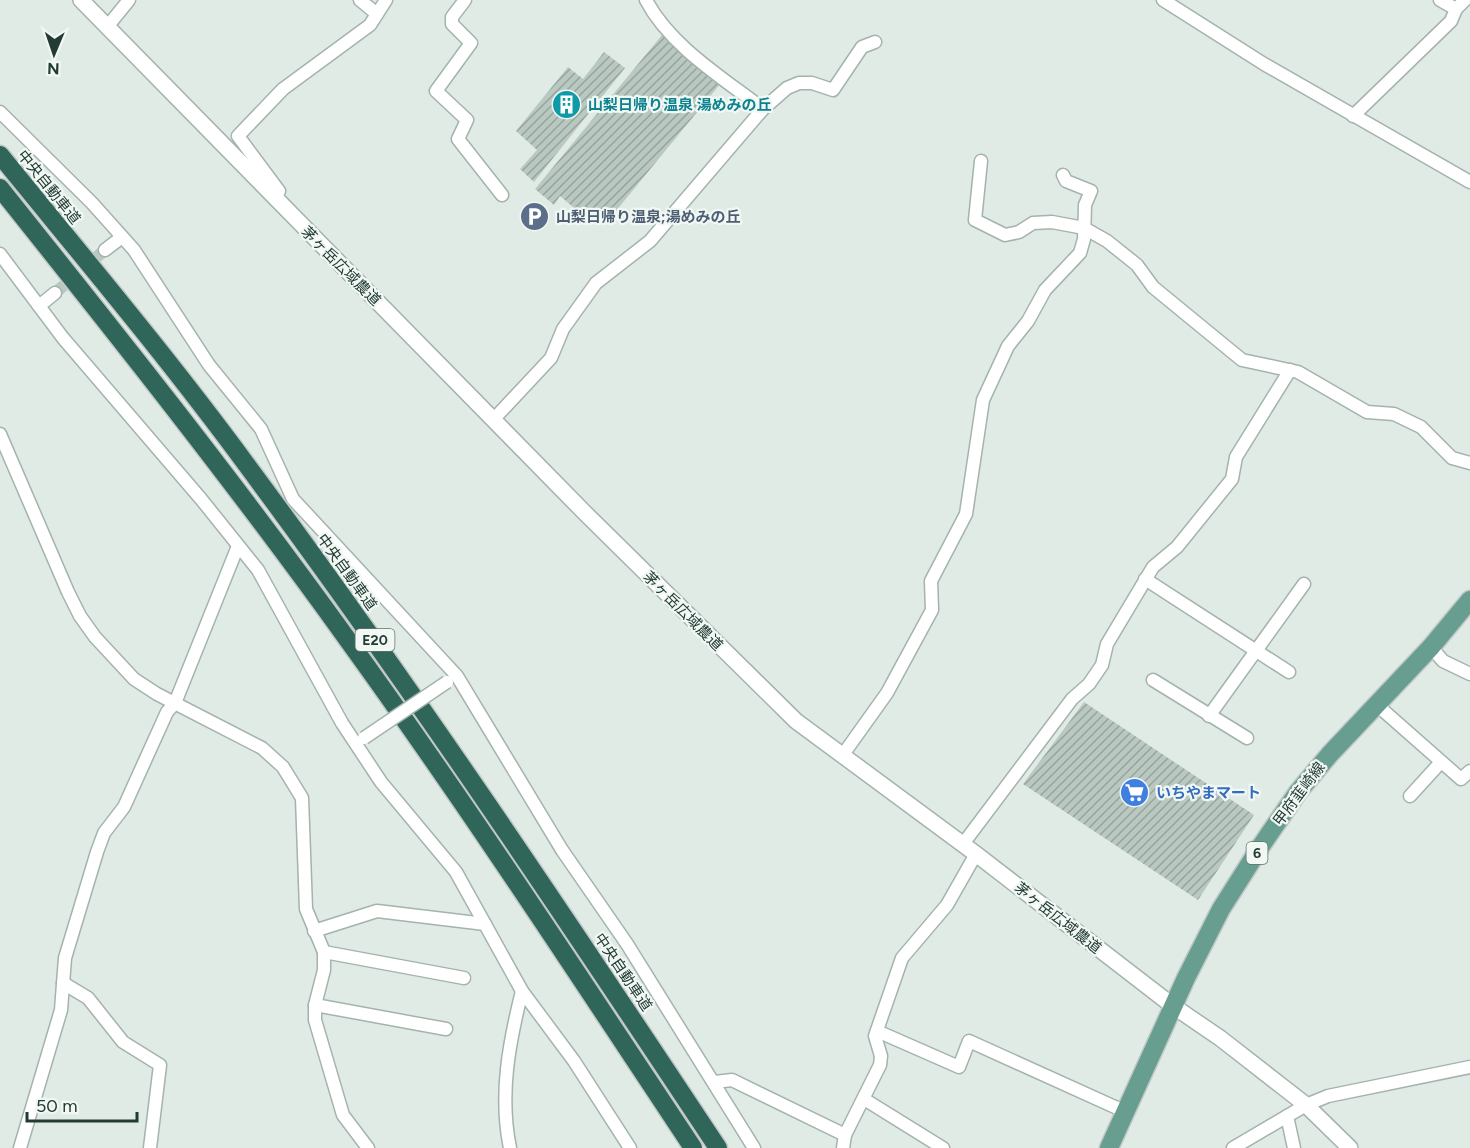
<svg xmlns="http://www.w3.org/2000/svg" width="1470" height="1148" viewBox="0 0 1470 1148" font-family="Figtree,'Noto Sans JP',sans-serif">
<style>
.building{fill:url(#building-hatch)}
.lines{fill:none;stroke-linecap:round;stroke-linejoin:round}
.minor-tunnel{stroke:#bbc8c2;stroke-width:12;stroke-dasharray:12 6;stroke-linecap:butt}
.minor-casing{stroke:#a4b3ad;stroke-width:15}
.tertiary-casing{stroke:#a4b3ad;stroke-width:18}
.primary-casing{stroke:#c1c8c6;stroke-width:21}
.motorway-casing{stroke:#c1c8c6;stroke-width:21}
.minor{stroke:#fff;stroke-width:12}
.tertiary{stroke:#fff;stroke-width:15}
.primary{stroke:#689e90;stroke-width:18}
.motorway{stroke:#30655a;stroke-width:18}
.minor-bridge-casing{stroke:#a4b3ad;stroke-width:15;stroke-linecap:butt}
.minor-bridge{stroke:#fff;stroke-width:12}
.labels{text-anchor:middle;stroke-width:4.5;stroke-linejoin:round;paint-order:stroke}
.shield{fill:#f1f8f4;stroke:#60746e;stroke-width:1.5}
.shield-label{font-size:14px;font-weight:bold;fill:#223b34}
.culture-label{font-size:15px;font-weight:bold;fill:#0d838f;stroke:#f1f8f4;text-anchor:start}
.street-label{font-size:15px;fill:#223b34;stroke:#f1f8f4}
.service-label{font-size:15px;font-weight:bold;fill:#4e5e75;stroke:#f1f8f4;text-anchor:start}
.shop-label{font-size:15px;font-weight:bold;fill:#366cbe;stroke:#f1f8f4;text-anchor:start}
</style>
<defs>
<pattern id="building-hatch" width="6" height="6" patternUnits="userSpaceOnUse" patternTransform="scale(1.5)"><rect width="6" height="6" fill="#bac8c2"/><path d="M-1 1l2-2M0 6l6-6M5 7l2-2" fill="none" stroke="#97a49e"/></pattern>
</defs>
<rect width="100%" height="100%" fill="#e1ebe6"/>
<g class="building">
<polygon points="662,35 721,83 606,223 587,219 560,196 554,205 535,189"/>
<polygon points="604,52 625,68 534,182 520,169 537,150 516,131 568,67 583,79"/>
<polygon points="1084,702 1254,815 1198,900 1023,784"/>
</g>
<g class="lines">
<polyline class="minor-tunnel" points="55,293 105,250"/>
<defs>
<g id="minor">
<polyline points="465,0 452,17 452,24 471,43 436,91 467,120 458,139 502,195"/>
<path d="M646,0C670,46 723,78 763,109"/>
<polyline points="1163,0 1264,64 1470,182"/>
<polyline points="1440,0 1456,9"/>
<polyline points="377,14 386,0"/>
<polyline points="107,27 129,0"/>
<polyline points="0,112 92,203 134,250 209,365 261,429 293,499 457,676 562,850 627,944 754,1148"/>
<polyline points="1353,116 1451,21 1456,9 1465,0"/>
<polyline points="981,161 975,220 1005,235 1019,232 1033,223 1052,222 1084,228 1107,241 1137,265 1153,287 1242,360 1298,372 1367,412 1394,414 1421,427 1452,458 1470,463"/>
<polyline points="275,199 279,191 238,136 283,89 370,25 377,14 360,0"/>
<polyline points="105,250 122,237"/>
<polyline points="0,254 63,338 201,499 258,570 342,723 381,782 456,872 522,991 574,1061 630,1148"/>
<polyline points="39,306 55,293"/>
<polyline points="493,420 551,358 563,329 596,283 650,241 763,109 787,88 799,83 812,83 833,90 862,47 875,42"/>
<polyline points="0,434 68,592 80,616 95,637 134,679 157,694 262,748 283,767 302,798 306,909 324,952 324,970 315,1005 315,1020 343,1115 368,1148"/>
<polyline points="1145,579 1289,672"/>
<polyline points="1431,647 1443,661 1470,674"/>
<polyline points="1153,680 1247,738"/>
<polyline points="1377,705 1461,779 1470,771"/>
<polyline points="1209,716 1304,584"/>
<polyline points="842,756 887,693 932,610 931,581 966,514 983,400 1008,346 1028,321 1045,290 1080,253 1084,239 1085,205 1091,191 1066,181 1063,175"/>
<polyline points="1410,796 1441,762"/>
<polyline points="963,844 1072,699 1089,684 1102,665 1107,644 1153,567 1177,547 1232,479 1236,457 1290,370"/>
<polyline points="314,931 377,911 485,924"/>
<polyline points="324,952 464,978"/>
<polyline points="63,983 88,998 123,1042 160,1065 150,1148"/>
<polyline points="315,1005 446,1029"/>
<polyline points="877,1031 959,1067 969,1041 1126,1112"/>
<polyline points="715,1082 732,1080 845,1135"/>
<polyline points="864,1099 943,1148"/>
<polyline points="1287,1116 1294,1148"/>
<polyline points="20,1148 61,1010 65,958 97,852 104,833 124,807 167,712 175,703 238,546"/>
<path d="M510,1148C499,1095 509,1043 522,991"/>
<polyline points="843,1148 845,1135 880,1065 881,1056 875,1036 902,958 947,905 976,854"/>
<polyline points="1233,1148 1306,1105 1328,1096 1470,1067"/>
</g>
<polyline id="tertiary" points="81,0 586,514 796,721 976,854 1173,1006 1220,1038 1306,1105 1350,1148"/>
<polyline id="primary" points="1109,1148 1186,978 1221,909 1261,846 1298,792 1330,754 1431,647 1470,600"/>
<g id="motorway">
<path d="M0,155C83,257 168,358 246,464C411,686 565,917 718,1148"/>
<path d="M0,188C118,336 235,483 345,636C466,803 579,976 693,1148"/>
</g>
</defs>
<use href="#minor" class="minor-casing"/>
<use href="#tertiary" class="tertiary-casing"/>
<use href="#primary" class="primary-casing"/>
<use href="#motorway" class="motorway-casing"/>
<use href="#minor" class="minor"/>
<use href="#tertiary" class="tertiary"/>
<use href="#primary" class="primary"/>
<use href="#motorway" class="motorway"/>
<defs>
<polyline id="minor-bridge" points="364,738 447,682"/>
</defs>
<use href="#minor-bridge" class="minor-bridge-casing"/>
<use href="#minor-bridge" class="minor-bridge"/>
</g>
<defs>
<symbol id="building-disc" viewBox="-11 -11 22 22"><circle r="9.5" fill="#0f9aa8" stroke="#f1f8f4"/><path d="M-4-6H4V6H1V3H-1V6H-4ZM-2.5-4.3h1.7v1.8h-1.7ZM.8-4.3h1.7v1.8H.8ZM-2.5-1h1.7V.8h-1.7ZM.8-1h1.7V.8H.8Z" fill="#fff"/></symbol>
<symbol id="parking-disc" viewBox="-11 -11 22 22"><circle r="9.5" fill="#5c6f8a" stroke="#f1f8f4"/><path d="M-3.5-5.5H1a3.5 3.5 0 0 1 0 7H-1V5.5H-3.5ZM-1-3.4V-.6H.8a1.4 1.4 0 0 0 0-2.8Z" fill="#fff"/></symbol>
<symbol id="supermarket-disc" viewBox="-11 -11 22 22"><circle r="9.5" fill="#3f7fe0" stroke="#f1f8f4"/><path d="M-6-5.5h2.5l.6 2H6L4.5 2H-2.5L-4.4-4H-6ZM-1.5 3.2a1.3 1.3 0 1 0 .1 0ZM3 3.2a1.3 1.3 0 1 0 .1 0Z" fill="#fff"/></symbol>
</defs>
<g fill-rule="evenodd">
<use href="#building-disc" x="550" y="88" width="33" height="33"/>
<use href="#parking-disc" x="518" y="200" width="33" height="33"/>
<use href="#supermarket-disc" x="1118" y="776" width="33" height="33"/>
</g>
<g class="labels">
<g class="shield">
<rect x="355.5" y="629" width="39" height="22" rx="4.5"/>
<rect x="1246.5" y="842" width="21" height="22" rx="4.5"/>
</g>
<g class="shield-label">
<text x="375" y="645">E20</text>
<text x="1257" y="858">6</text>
</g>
<g class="culture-label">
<text x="588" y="110">山梨日帰り温泉 湯めみの丘</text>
</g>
<g class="street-label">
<text transform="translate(49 187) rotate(51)" y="5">中央自動車道</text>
<text transform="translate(341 266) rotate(45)" y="5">茅ヶ岳広域農道</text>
<text transform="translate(347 572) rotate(54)" y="5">中央自動車道</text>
<text transform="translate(683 611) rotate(45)" y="5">茅ヶ岳広域農道</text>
<text transform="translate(1299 794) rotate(-53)" y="5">甲府韮崎線</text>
<text transform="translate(1058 918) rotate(38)" y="5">茅ヶ岳広域農道</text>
<text transform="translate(623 972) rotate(56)" y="5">中央自動車道</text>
</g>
<g class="service-label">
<text x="556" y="222">山梨日帰り温泉;湯めみの丘</text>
</g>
<g class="shop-label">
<text x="1156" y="798">いちやまマート</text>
</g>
</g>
<g transform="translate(54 54) rotate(182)" stroke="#f1f8f4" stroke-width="4.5" paint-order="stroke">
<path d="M0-4.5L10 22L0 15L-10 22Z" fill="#223b34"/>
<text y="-9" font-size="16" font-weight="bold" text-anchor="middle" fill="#223b34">N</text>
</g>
<path d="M27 1112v9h110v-9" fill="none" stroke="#223b34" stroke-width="3"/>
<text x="36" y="1112" font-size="18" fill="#223b34" stroke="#f1f8f4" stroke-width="4.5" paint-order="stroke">50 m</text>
</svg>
